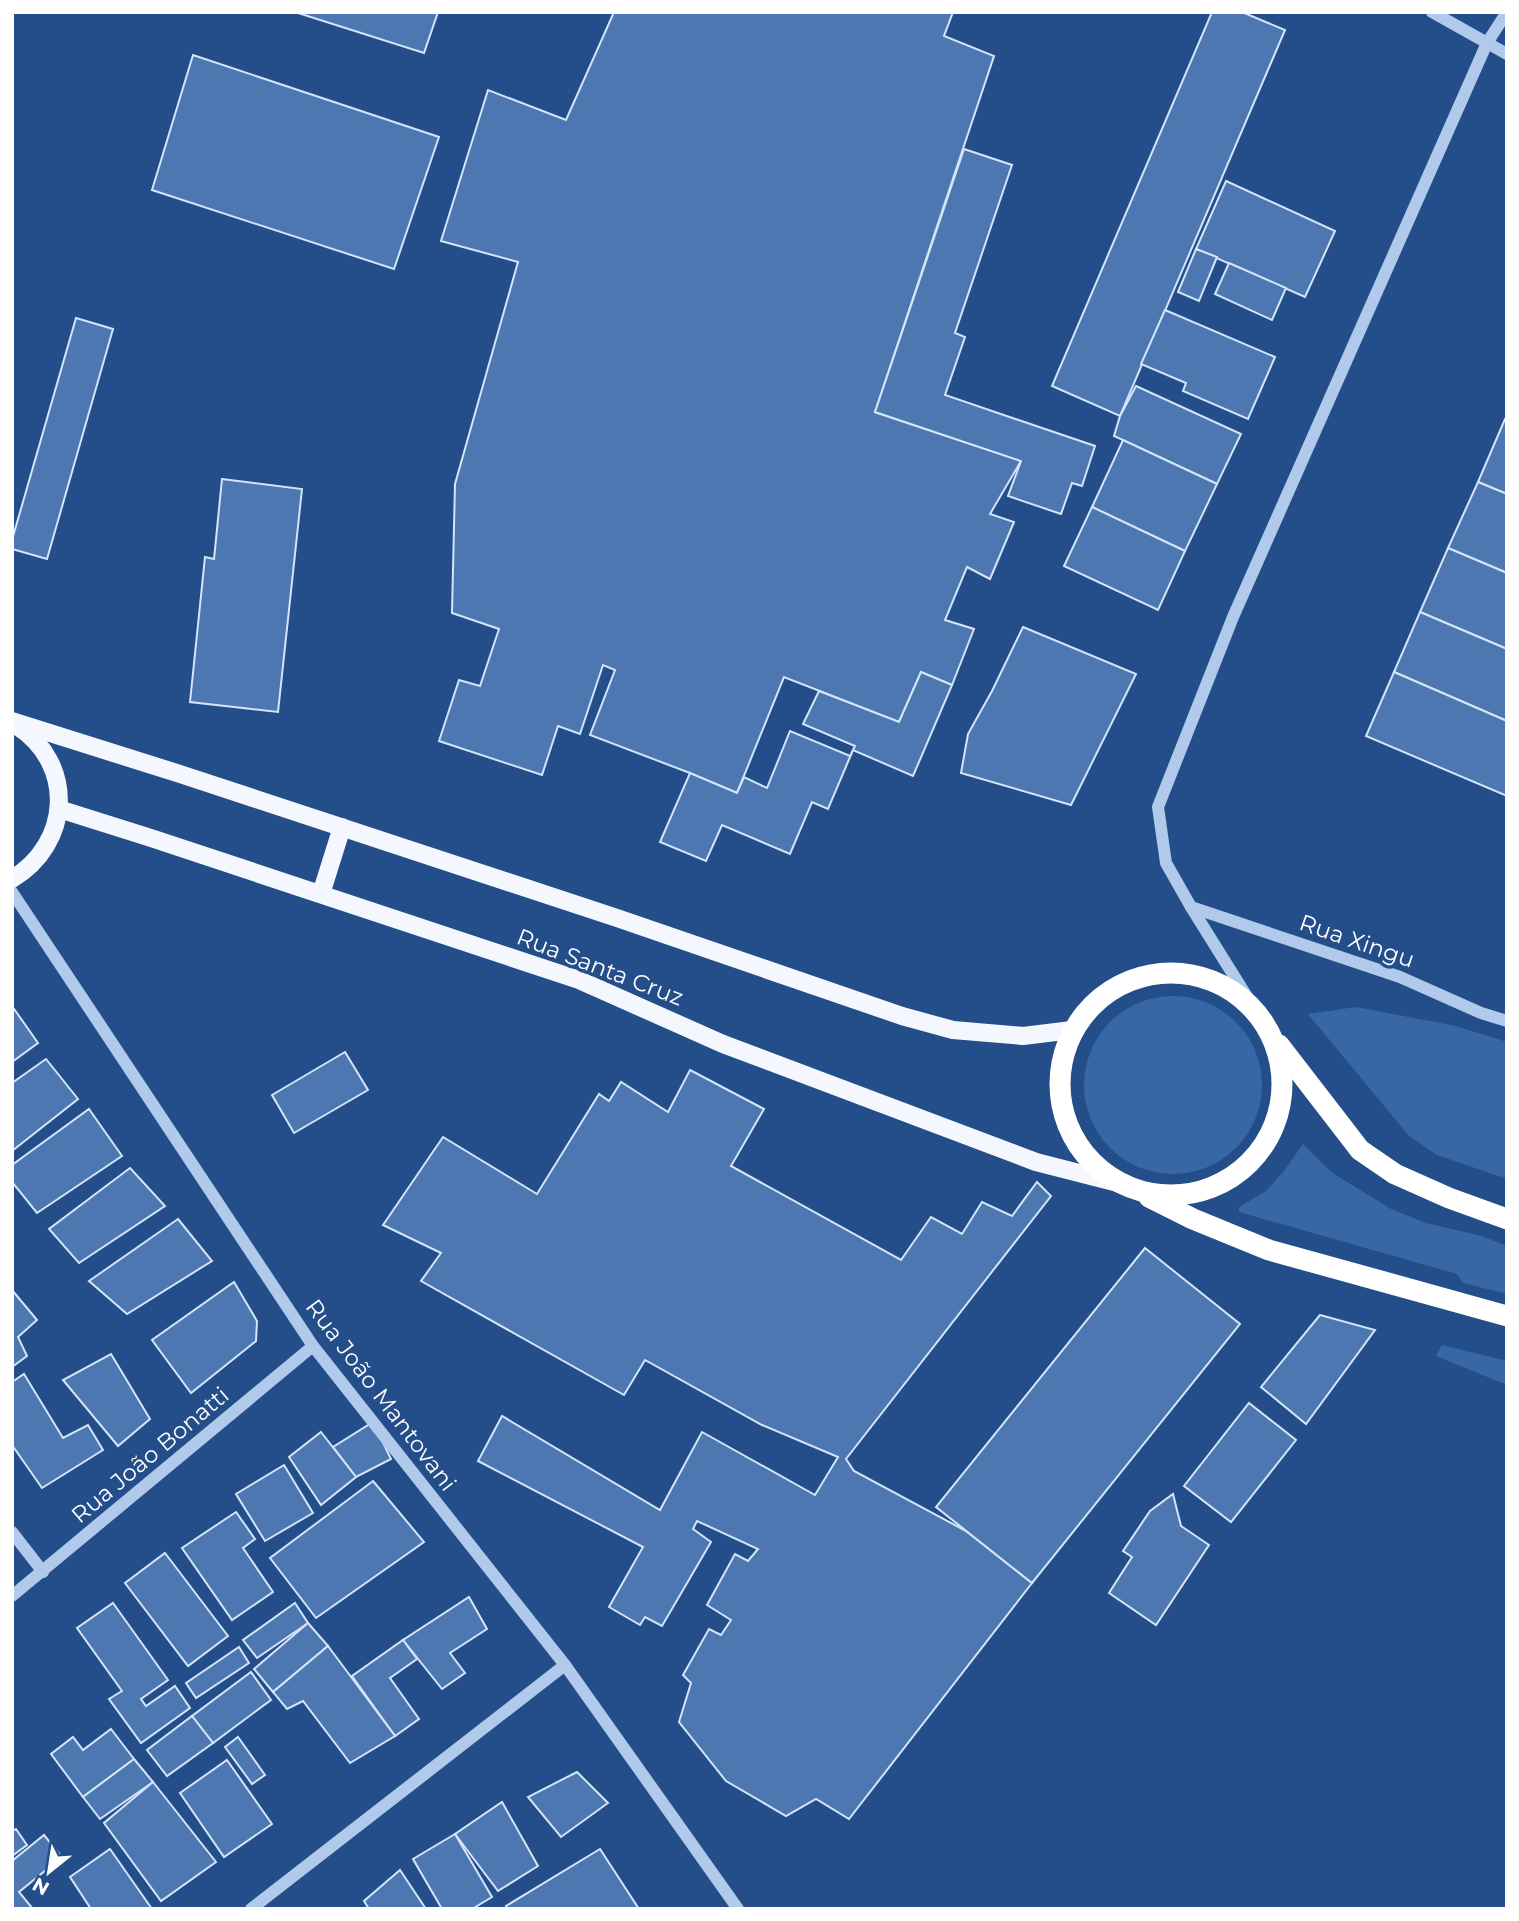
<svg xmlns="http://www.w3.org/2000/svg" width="1519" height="1921" viewBox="0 0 1519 1921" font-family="Montserrat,sans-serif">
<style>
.green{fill:#3867a6}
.building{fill:#4c77b1;stroke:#d5e4f8;stroke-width:2}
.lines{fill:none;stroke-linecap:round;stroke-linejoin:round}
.minor{stroke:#b1c9ea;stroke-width:12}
.major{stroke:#f4f8fe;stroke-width:18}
.highway{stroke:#fff;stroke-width:21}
.labels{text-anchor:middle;stroke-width:7;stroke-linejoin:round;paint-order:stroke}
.street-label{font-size:23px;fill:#fff;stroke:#244e8a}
</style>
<rect width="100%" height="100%" fill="#244e8a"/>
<g class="green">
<circle cx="1173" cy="1085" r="89"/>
<polygon points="1356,1007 1456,1026 1507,1042 1507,1179 1437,1155 1409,1136 1308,1014"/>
<polygon points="1303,1144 1331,1172 1391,1209 1426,1223 1482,1236 1507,1246 1507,1294 1463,1283 1457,1274 1239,1212 1239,1207 1266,1191 1284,1171"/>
<polygon points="1442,1345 1507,1361 1507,1385 1436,1356"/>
</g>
<g class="building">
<polygon points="295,12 438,12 424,53"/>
<polygon points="614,12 953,12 944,36 994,56 875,412 1021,461 990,514 1014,522 990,579 967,567 945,620 974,629 952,685 921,672 899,722 784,677 737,793 690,773 590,735 615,670 603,665 580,734 558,726 542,775 439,741 459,680 480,686 499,629 452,613 455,484 518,262 441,241 488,90 566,120"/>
<polygon points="1212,12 1242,12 1285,30 1120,416 1052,386"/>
<polygon points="193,55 439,137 394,269 152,190"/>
<polygon points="964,149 1012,165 955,333 965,337 945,395 1095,446 1082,486 1072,483 1061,514 1008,496 1021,461 875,412"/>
<polygon points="1226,181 1335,231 1305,297 1196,249"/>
<polygon points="1196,249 1217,257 1199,301 1178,292"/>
<polygon points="1229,263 1286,288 1272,320 1215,294"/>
<polygon points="1165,310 1275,357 1248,419 1183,391 1186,383 1141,364"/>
<polygon points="76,318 113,329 47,559 12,549 12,540"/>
<polygon points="1136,386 1241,434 1217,484 1114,436 1120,416"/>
<polygon points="1505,419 1507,419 1507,494 1478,482"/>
<polygon points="1123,440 1217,484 1185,551 1092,507"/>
<polygon points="222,479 302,489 278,712 190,702 205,557 214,559"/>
<polygon points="1478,482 1507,494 1507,573 1448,548"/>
<polygon points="1092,507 1185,551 1158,610 1064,566"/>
<polygon points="1448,548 1507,573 1507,649 1420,612"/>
<polygon points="1420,612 1507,649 1507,721 1394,672"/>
<polygon points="1023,627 1136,674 1071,805 961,773 968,734 992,691"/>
<polygon points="921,672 952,685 913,776 853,750 828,809 812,802 790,854 722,825 706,861 660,842 690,773 737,793 744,777 767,788 790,731 850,756 855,746 803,724 819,691 899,722"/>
<polygon points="1394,672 1507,721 1507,796 1366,736"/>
<polygon points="12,1006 38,1043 12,1062"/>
<polygon points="345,1052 368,1090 294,1133 272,1095"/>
<polygon points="46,1059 78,1099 12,1151 12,1083"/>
<polygon points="690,1070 764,1109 731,1166 901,1260 931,1217 962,1234 982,1202 1012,1216 1037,1182 1051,1196 846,1459 854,1471 966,1531 1032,1583 849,1819 816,1799 786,1816 726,1781 679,1722 691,1683 683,1675 709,1629 721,1635 731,1620 707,1605 735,1554 748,1561 758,1549 697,1521 693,1529 711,1542 662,1626 645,1617 640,1625 609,1607 643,1547 478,1461 502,1416 660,1510 702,1432 815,1495 838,1457 762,1425 645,1360 624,1395 421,1281 441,1253 383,1225 443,1137 537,1194 599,1094 609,1101 621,1082 668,1112"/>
<polygon points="89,1109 122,1156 37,1213 12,1182 12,1165"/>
<polygon points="130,1168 165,1206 79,1263 49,1229"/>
<polygon points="178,1219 212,1261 127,1314 89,1281"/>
<polygon points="1145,1248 1240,1324 1032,1583 936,1507"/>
<polygon points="234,1282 257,1321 256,1341 191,1393 152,1340"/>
<polygon points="12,1290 37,1320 18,1337 27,1356 12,1367"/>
<polygon points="1320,1315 1375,1330 1306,1424 1261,1387"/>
<polygon points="111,1354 150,1419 118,1446 63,1380"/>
<polygon points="24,1374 63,1438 88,1425 103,1450 42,1488 12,1445 12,1382"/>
<polygon points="1249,1403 1296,1440 1231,1522 1184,1486"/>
<polygon points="373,1422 391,1459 356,1477 333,1447"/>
<polygon points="321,1432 356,1477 321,1505 289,1457"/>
<polygon points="284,1465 313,1513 265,1541 236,1494"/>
<polygon points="373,1481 424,1542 316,1618 270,1558"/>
<polygon points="1173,1494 1181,1526 1209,1545 1156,1625 1109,1593 1132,1557 1123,1551 1150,1511"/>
<polygon points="236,1512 255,1539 243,1548 273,1592 232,1620 182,1548"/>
<polygon points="165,1553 228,1636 188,1666 125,1583"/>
<polygon points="469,1597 487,1629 450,1653 465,1673 442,1689 403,1640"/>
<polygon points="113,1603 168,1680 141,1699 146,1706 175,1686 190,1708 141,1743 109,1699 122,1691 77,1628"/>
<polygon points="295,1603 308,1623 257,1658 243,1640"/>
<polygon points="308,1623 328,1646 273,1692 254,1669"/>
<polygon points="403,1640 417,1659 390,1678 419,1719 395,1736 352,1676"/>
<polygon points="328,1646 395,1736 350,1763 303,1701 287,1709 273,1692"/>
<polygon points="239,1647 249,1663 196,1698 186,1683"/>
<polygon points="251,1672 271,1700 213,1743 192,1716"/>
<polygon points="192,1716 213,1743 167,1776 147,1750"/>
<polygon points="111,1729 134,1759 83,1797 51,1754 73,1737 83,1750"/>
<polygon points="238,1737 265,1775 252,1784 225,1747"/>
<polygon points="134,1759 153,1782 100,1819 83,1797"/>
<polygon points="227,1760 272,1824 224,1857 180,1793"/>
<polygon points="577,1772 608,1803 561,1837 528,1797"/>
<polygon points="153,1782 216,1862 161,1901 104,1823"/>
<polygon points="502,1802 538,1866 498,1891 455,1834"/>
<polygon points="16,1829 27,1845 12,1856 12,1831"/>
<polygon points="455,1834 492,1897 472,1909 442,1909 413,1859"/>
<polygon points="44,1835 62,1857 19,1892 33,1909 12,1909 12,1861"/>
<polygon points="110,1849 152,1909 91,1909 70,1877"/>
<polygon points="600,1849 639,1909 507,1909 506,1906"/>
<polygon points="400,1870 426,1909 369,1909 364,1901"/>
</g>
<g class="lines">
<g class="minor">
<polyline points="1432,12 1507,54"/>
<polyline points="12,892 313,1346 565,1665 738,1909"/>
<polyline points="1191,907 1400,977 1481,1013 1507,1021"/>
<polyline points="1254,1008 1191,907 1166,863 1158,807 1233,617 1487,43 1507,12"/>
<polyline points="12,1532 43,1572"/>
<polyline points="12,1596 313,1346"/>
<polyline points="251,1909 565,1665"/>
</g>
<g class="major">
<polyline points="12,721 180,774 617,918 902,1016 953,1030 1023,1036 1072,1030"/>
<polyline points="59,809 151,838 579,980 723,1044 1036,1162 1118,1183"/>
<path d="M12,879C71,844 76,764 17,726"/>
<polyline points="321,894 342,827"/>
</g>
<g class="highway">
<circle cx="1171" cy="1084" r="111"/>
<polyline points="1279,1045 1360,1150 1395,1174 1449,1198 1507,1219"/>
<polyline points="1149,1197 1193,1219 1269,1250 1507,1316"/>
</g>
</g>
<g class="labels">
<g class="street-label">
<text transform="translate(1357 941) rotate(19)" y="8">Rua Xingu</text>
<text transform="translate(600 967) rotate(21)" y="8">Rua Santa Cruz</text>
<text transform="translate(381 1395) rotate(53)" y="8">Rua João Mantovani</text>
<text transform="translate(150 1455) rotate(-40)" y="8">Rua João Bonatti</text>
</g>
</g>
<rect width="1519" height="1921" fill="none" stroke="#ffffff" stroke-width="28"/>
<g transform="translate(49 1872) rotate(210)" stroke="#244e8a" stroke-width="5" paint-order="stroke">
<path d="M0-5L12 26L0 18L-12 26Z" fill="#ffffff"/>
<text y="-10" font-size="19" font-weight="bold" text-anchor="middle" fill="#ffffff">N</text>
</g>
</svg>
